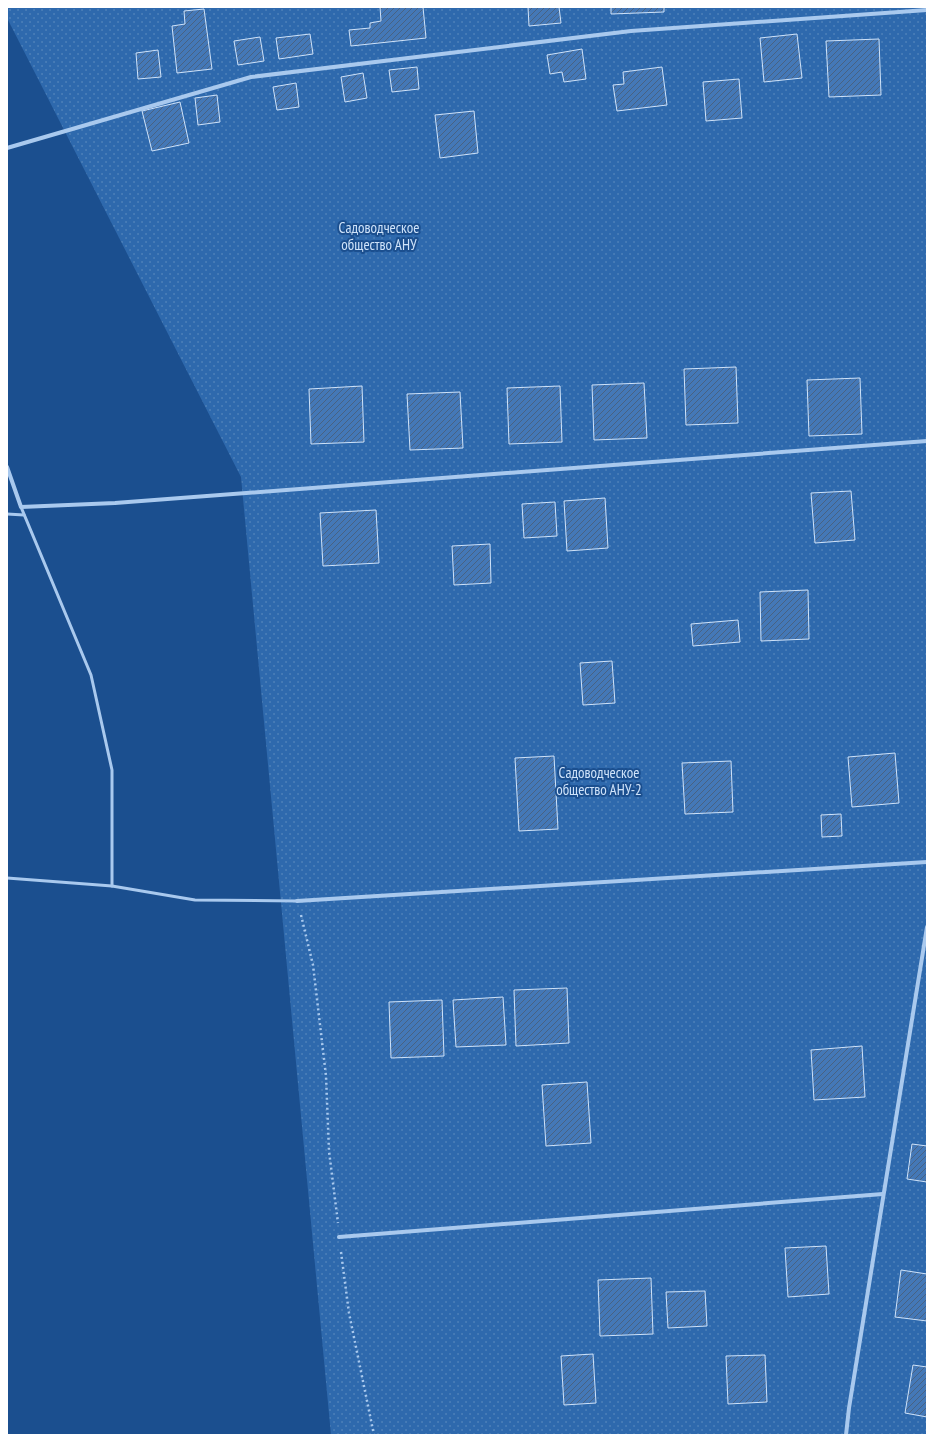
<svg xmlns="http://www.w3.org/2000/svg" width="934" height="1442" viewBox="0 0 934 1442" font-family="'PT Sans Narrow',sans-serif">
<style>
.garden{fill:url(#garden-dots)}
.building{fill:url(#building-hatch);stroke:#cfe3fa}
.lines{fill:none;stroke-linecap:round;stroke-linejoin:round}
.path{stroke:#a9c9ee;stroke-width:2.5;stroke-dasharray:2 3;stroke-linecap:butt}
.lane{stroke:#a9c9ee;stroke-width:3}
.street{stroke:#a9c9ee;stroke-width:4}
.labels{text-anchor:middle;stroke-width:4;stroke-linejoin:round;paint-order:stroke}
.park-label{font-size:15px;fill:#cfe3fa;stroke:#1b4f8f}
</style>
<defs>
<pattern id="garden-dots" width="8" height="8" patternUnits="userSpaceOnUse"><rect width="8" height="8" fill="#2e69ad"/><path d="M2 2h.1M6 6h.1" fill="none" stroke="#4d80b9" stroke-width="1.8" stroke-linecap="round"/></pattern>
<pattern id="building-hatch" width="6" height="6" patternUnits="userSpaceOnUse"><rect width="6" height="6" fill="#4478b7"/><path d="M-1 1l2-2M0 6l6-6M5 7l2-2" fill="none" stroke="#486282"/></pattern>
</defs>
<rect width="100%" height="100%" fill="#1b4f8f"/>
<polygon class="garden" points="7,7 927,7 927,1435 331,1435 241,477 7,18"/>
<g class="building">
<polygon points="380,7 423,7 426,38 351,46 349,30 370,28 370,23 381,21"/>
<polygon points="528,7 559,7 561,23 529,26"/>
<polygon points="611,7 664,7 664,12 611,14"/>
<polygon points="204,9 212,69 177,73 172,26 185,24 184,11"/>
<polygon points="310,34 313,54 279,59 276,38"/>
<polygon points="797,34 802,78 764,82 760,38"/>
<polygon points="260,37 264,61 238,65 234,41"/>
<polygon points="879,39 881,95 829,97 826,41"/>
<polygon points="582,49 586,79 564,82 562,72 550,74 547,55"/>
<polygon points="158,50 161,77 138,79 136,53"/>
<polygon points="417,67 419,89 392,92 389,70"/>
<polygon points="662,67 667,105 617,111 613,85 624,84 623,72"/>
<polygon points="363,73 367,98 345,102 341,77"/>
<polygon points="739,79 742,118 706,121 703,82"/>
<polygon points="296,83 299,107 277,110 273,87"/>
<polygon points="217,95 220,122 198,125 195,98"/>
<polygon points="180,102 189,143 152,151 142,111"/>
<polygon points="474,111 478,153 440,158 435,115"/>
<polygon points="736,367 738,423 686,425 684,369"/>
<polygon points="860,378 862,434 809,436 807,380"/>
<polygon points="644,383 647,438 594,440 592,385"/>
<polygon points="362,386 364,442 311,444 309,389"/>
<polygon points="560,386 562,442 509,444 507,388"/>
<polygon points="460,392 463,448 410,450 407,394"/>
<polygon points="851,491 855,540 815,543 811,493"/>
<polygon points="605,498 608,548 567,551 564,501"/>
<polygon points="555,502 557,536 524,538 522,504"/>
<polygon points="376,510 379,563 323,566 320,513"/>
<polygon points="490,544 491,583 454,585 452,546"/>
<polygon points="808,590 809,639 761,641 760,592"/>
<polygon points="738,620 740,642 693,646 691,624"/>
<polygon points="612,661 615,703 583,705 580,663"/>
<polygon points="895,753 899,803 852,807 848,757"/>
<polygon points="554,756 558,829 519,831 515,758"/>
<polygon points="731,761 733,812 685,814 682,763"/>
<polygon points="841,814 842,836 822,837 821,815"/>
<polygon points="567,988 569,1043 516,1046 514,990"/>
<polygon points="503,997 506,1045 456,1047 453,1000"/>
<polygon points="442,1000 444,1056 391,1058 389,1002"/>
<polygon points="862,1046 865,1097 814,1100 811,1050"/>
<polygon points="587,1082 591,1143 546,1146 542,1085"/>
<polygon points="912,1144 927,1146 927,1182 907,1179"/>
<polygon points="826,1246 829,1294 788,1297 785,1248"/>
<polygon points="901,1270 927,1274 927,1321 895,1317"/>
<polygon points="651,1278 653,1334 600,1336 598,1280"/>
<polygon points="705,1291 707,1326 668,1328 666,1292"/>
<polygon points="593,1354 596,1403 564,1405 561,1356"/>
<polygon points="765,1355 767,1402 728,1404 726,1356"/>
<polygon points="913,1365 927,1367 927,1417 905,1413"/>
</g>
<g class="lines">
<g class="path">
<polyline points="301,915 313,965 326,1076 329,1151 338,1223"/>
<polyline points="341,1252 349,1313 374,1435"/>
</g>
<g class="lane">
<polyline points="21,507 91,675 112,770 112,886"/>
<polyline points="7,514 24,515"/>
<polyline points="7,878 112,886 195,900 297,901"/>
</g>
<g class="street">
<polyline points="7,148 251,77 631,31 927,10"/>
<polyline points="7,467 21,507 115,503 927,441"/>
<polyline points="297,901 927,862"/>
<polyline points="339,1237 883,1194"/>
<polyline points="846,1435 849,1408 927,927"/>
</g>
</g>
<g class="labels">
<g class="park-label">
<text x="379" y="233">Садоводческое<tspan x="379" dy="17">общество АНУ</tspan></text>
<text x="599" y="778">Садоводческое<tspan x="599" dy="17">общество АНУ-2</tspan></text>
</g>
</g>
<rect width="934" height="1442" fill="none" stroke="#ffffff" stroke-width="16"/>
</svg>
